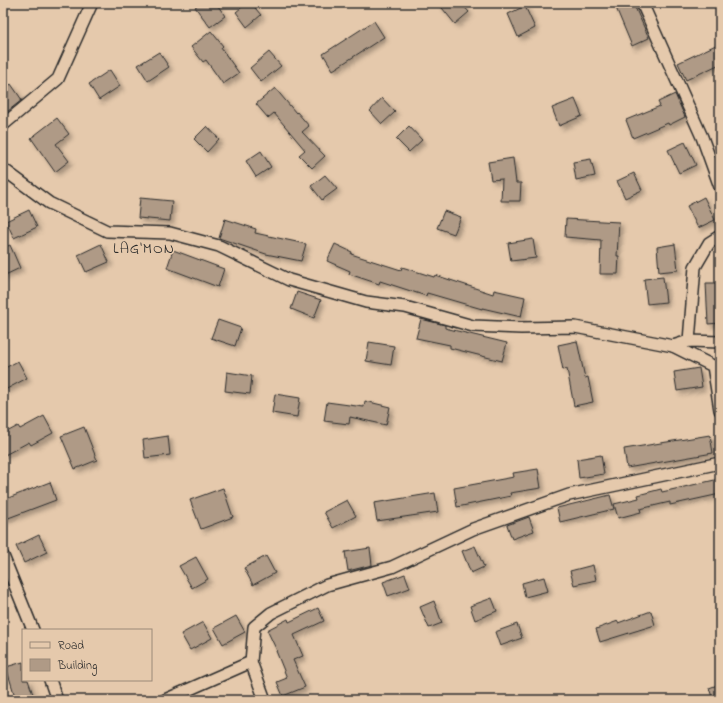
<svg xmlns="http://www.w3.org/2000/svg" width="723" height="703" viewBox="0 0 723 703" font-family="'Indie Flower',sans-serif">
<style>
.building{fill:#af9a86;stroke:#2b2b2b;filter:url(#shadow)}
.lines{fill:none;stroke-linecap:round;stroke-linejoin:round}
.street-casing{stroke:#2b2b2b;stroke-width:14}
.street{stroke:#e5c9ac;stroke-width:11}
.labels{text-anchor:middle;stroke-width:3;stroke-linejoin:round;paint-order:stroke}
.quarter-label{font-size:15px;letter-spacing:1px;fill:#2b2b2b;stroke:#e5c9ac}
</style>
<defs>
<filter id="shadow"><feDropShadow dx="3.5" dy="3.5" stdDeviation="2" flood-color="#0004"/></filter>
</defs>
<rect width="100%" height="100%" fill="#e5c9ac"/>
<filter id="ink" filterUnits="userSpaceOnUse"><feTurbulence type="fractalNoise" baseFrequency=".025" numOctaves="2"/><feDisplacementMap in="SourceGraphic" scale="8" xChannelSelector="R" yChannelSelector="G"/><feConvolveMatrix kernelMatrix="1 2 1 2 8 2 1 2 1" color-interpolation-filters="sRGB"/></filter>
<g filter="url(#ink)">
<g class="building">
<polygon points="201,3 216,3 225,16 210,27 195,7"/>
<polygon points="247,3 251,3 261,15 247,27 236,12"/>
<polygon points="438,3 461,3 469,12 455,24"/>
<polygon points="614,3 633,3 649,38 632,46"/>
<polygon points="525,6 535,28 518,37 508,14"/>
<polygon points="374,21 384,37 333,70 323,54"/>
<polygon points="211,31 223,46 221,48 239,73 223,84 206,60 203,62 191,47"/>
<polygon points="720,43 720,64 686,80 678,63"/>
<polygon points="159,52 169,67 148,81 138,65"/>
<polygon points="269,52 281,66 261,82 250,68"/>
<polygon points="110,70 120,86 99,100 89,84"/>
<polygon points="11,84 22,100 3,115 3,90"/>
<polygon points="275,88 296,113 297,112 309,126 302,132 325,156 312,168 299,155 305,150 274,113 268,118 256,104"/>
<polygon points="675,94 685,117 669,125 668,123 633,138 626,120 660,106 658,102"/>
<polygon points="382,98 395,112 382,124 370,111"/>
<polygon points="575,99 582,116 559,126 552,108"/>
<polygon points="57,118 69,134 56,144 69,161 55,172 31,138"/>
<polygon points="207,126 219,139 207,152 194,139"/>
<polygon points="409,126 422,140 409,152 396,139"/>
<polygon points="685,142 696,165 679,173 668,150"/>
<polygon points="261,151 271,167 256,177 246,161"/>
<polygon points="513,158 516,183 521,183 520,201 501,201 502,179 491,180 488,162"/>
<polygon points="591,159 595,176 576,180 573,162"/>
<polygon points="634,173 642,190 625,198 617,181"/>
<polygon points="325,175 337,189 322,200 311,186"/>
<polygon points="704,197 715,220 698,228 687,206"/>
<polygon points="140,198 172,201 170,221 138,218"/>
<polygon points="29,210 37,227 14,238 6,221"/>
<polygon points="444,211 461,217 454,234 437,228"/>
<polygon points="225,219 256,229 255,233 306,244 301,261 266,254 219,238"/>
<polygon points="566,219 619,222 617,256 619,256 618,274 600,274 601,240 565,237"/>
<polygon points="533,239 536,258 511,261 508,243"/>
<polygon points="101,244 109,262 86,272 78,255"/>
<polygon points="335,244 352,252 351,254 401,270 402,267 434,277 435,275 493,294 494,290 525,297 521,317 482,308 482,309 427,293 426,296 380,281 379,284 349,274 350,271 327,261"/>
<polygon points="675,244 678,270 659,272 657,247"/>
<polygon points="10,245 20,268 3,276 3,248"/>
<polygon points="173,250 224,269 218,287 167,268"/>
<polygon points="663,277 666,302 647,304 644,279"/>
<polygon points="706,283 720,283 720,323 708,324"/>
<polygon points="297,292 321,300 314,318 291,309"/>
<polygon points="421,319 445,325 445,328 507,343 502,361 450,348 450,345 416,338"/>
<polygon points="218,320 241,328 235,346 211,338"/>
<polygon points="577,341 585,378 588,377 593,402 574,406 567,369 563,370 558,345"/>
<polygon points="369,342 394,346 391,365 366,361"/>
<polygon points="18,361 27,378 3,391 3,369"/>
<polygon points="699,368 702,387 677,391 674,372"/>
<polygon points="227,372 252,376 250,394 225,391"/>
<polygon points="275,394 300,398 297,417 272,413"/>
<polygon points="365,401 390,407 386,425 350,417 349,424 324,421 327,402 364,407"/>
<polygon points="44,416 53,433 31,445 29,442 3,456 3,434 18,426 20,429"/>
<polygon points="84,427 97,460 75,469 61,436"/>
<polygon points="710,435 713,453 627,468 624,449"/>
<polygon points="168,436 170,455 145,458 143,440"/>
<polygon points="601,455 604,474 579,478 577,459"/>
<polygon points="538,469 541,488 510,493 511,496 457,507 454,488 514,477 513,473"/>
<polygon points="719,479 720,494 670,505 670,502 640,509 641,512 618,518 614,504 639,498 638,495 661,489 662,492"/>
<polygon points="50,482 56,500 3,520 3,500"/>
<polygon points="223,488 233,517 201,529 190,500"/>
<polygon points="435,493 438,512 377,521 374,503"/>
<polygon points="610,495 614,509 560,522 557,508"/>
<polygon points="347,500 356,516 333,528 324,512"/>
<polygon points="529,517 534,531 512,539 507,525"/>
<polygon points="39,535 47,552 24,563 16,546"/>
<polygon points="475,546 484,567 471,573 462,551"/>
<polygon points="370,548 372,565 348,571 345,552"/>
<polygon points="266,556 275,573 253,585 244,568"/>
<polygon points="196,557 208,579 192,588 179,566"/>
<polygon points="593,565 596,580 574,585 570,571"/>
<polygon points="405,574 410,588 388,596 383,582"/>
<polygon points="544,577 548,591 525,597 522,583"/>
<polygon points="492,598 497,611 475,620 470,606"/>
<polygon points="434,601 442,623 429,628 420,607"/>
<polygon points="318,608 324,621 294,635 303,656 293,660 305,687 283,696 277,682 287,678 276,651 277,651 267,630 288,619 289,622"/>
<polygon points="651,611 655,625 600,642 596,629 618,621 618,623"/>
<polygon points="236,616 245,632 223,644 214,628"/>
<polygon points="203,622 212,638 190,650 181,634"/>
<polygon points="517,624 522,638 500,646 495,632"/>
<polygon points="23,662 23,680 28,680 35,700 16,700 6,667"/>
<polygon points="720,684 720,700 713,700 709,688"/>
</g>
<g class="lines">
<defs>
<g id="street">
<polyline points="642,3 702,137 720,187"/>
<polyline points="3,125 58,79 92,3"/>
<polyline points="3,169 49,203 107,231 170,233 219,246 289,280 366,302 405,307 473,326 521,328 575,327 673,346 689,341 720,342"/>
<polyline points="689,341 695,267 709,243 720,236"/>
<polyline points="673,346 713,366 720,410"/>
<polyline points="3,556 33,630"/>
<polyline points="251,662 265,700"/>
<polyline points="50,680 57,700"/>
<polyline points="165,700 251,662 254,627 271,613 327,585 392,567 473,529 569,495 720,463"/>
</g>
</defs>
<use href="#street" class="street-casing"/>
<use href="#street" class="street"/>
</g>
</g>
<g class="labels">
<g class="quarter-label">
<text x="144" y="253">LAG'MON</text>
</g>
</g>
<rect width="723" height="703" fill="none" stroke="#e5c9ac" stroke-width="16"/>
<rect x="8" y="8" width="707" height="687" fill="none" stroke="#2b2b2b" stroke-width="1.5" filter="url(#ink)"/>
<rect x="22" y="629" width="130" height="52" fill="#e5c9ac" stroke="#9b8a78"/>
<rect x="30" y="642" width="20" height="6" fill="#e5c9ac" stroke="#9b8a78"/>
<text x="58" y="649" font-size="12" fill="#2b2b2b">Road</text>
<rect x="30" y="659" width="20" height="12" fill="#af9a86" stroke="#9b8a78"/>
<text x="58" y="669" font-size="12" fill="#2b2b2b">Building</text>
</svg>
